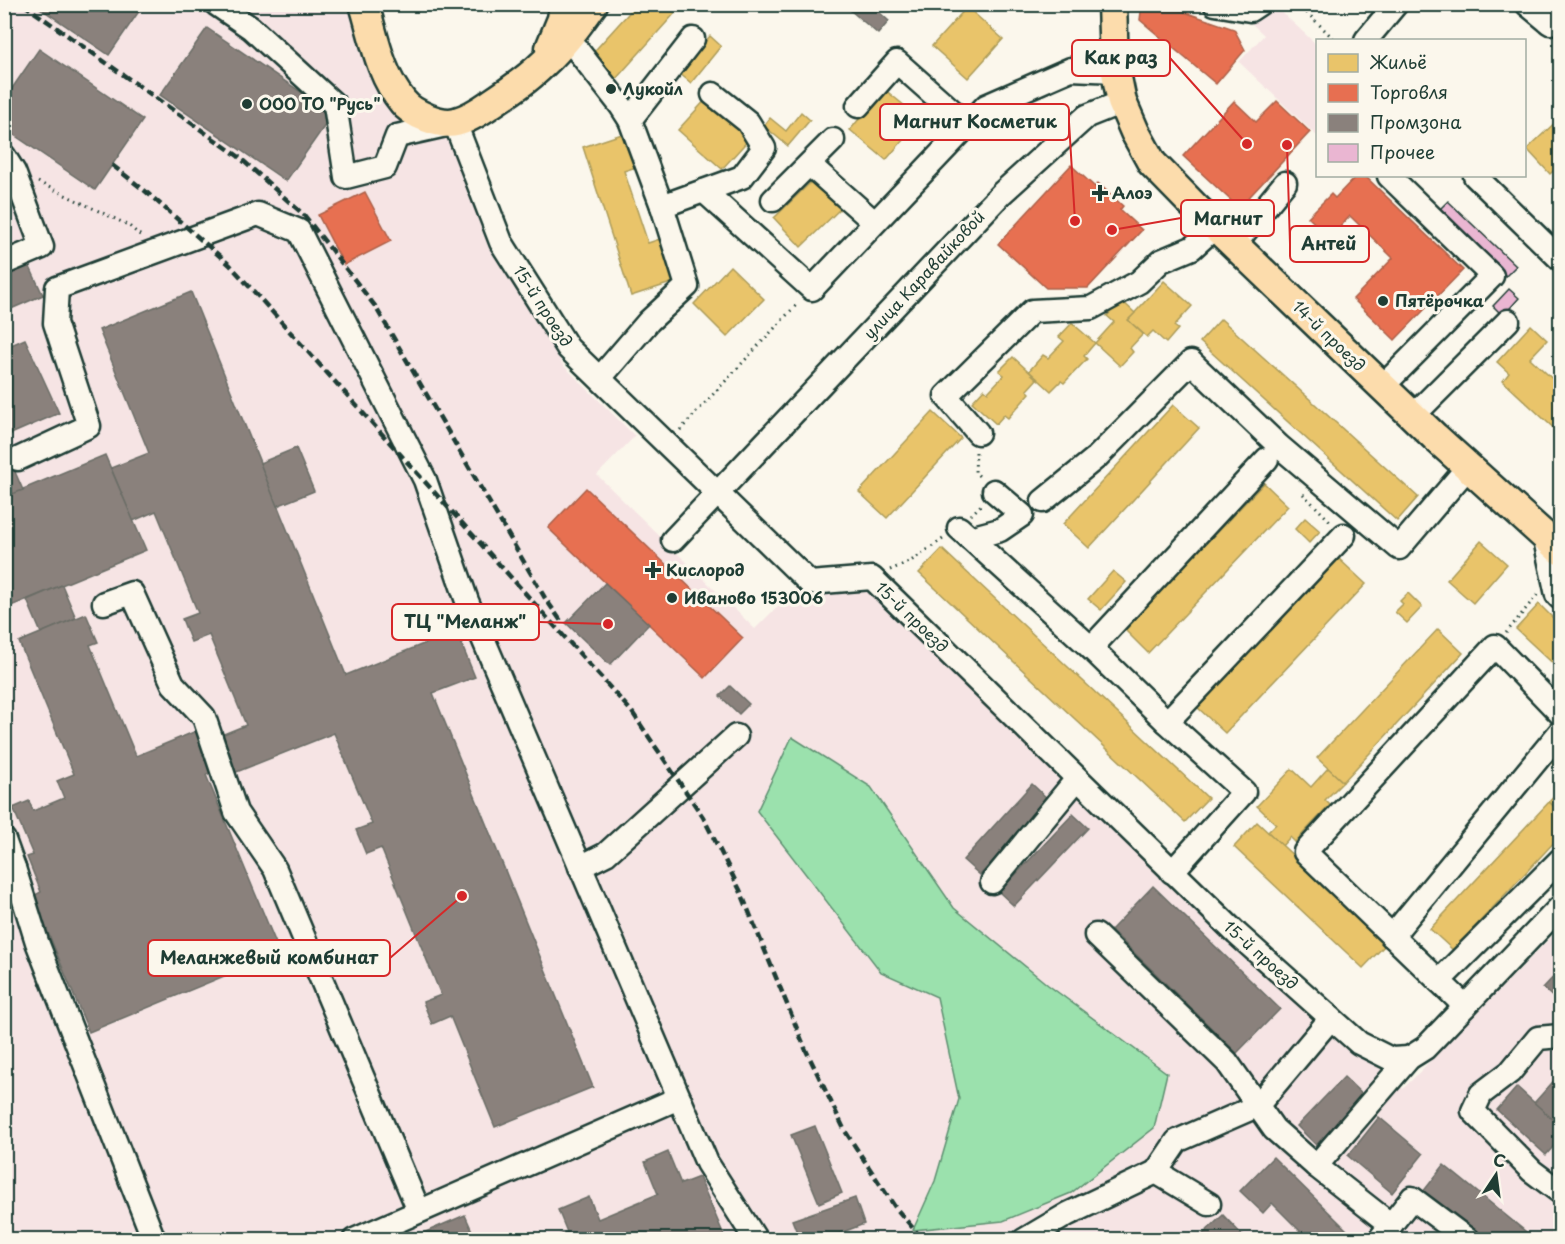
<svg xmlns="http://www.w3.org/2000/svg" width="1565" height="1244" viewBox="0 0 1565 1244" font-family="'Playpen Sans',sans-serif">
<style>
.built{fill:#f6e4e4}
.green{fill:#9be1ad;stroke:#5d8f70;stroke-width:1.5}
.homes{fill:#e9c46a;stroke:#ac9c5a;stroke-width:1.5}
.shops{fill:#e76f51;stroke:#ab6048;stroke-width:1.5}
.industry{fill:#8a817c;stroke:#6a6d66;stroke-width:1.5}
.building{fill:#eab6d2;stroke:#1f3d34;stroke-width:1.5}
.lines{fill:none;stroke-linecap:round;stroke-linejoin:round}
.minor-casing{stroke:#1f3d34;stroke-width:27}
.major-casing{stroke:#1f3d34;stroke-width:33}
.path{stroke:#1f3d34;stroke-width:3;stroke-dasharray:1.5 4.5;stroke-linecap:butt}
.minor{stroke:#fbf7ec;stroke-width:22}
.major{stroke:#fcdcac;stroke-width:28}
.rail{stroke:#1f3d34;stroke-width:4.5;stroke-dasharray:9 4.5;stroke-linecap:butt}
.poi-dot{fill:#1f3d34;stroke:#fbf7ec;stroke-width:2}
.labels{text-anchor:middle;stroke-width:6;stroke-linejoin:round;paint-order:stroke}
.poi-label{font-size:16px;font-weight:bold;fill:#1f3d34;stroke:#fbf7ec;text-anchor:start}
.street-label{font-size:16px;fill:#1f3d34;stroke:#fbf7ec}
.leader{fill:none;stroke:#d62828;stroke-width:2}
.callout-dot{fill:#d62828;stroke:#fbf7ec;stroke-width:2}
.callout{fill:#fbf7ec;stroke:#d62828;stroke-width:2}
.callout-label{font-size:18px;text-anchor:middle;font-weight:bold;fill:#1f3d34}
</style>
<rect width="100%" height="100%" fill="#fbf7ec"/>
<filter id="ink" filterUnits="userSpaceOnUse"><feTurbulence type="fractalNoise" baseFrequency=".0167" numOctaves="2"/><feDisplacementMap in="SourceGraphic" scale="12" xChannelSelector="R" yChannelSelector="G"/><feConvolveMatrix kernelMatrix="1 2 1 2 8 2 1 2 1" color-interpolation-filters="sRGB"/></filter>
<g filter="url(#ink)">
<g class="built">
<polygon points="5,5 362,5 388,87 452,127 495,243 563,365 635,436 597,475 755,629 801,583 869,585 1233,940 1403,1089 1560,928 1560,1239 5,1240"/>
<polygon points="1268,5 1274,5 1317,45 1317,136 1239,62 1264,35 1251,23"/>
</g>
<polygon class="green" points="792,737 871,787 954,908 1048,985 1167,1073 1154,1128 1071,1193 1003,1221 913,1230 935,1181 959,1099 937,997 881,972 757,811"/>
<g class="homes">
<polygon points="637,4 666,4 675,13 615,80 589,57"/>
<polygon points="967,7 1003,39 968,78 932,46"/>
<polygon points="710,36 721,46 691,83 679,73"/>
<polygon points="884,89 921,119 886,160 850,130"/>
<polygon points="708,97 752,136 722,169 678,130"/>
<polygon points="801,112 810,120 788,146 764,126 770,118 786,131"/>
<polygon points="1560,118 1560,165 1550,174 1527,149"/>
<polygon points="625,133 636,167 624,171 648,243 660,239 674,282 631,296 583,147"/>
<polygon points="816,177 843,206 801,247 774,218"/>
<polygon points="730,266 764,299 727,337 694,304"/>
<polygon points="1164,281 1192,306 1174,326 1178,329 1166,343 1153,331 1147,337 1128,320"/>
<polygon points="1121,300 1135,313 1128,320 1143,334 1130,348 1133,352 1120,366 1095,343 1114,322 1107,316"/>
<polygon points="1221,319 1418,497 1397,521 1200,342"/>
<polygon points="1072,323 1095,343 1084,356 1087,359 1064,383 1061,381 1051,391 1029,371 1043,355 1048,358 1064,341 1059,337"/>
<polygon points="1531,325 1547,340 1530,358 1560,386 1560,434 1503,381 1509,373 1497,362"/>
<polygon points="1013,357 1037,379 1027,390 1030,393 1008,418 1004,415 996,424 972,402 984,389 988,392 1004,375 999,371"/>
<polygon points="1173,405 1199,428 1089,548 1063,524"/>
<polygon points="933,412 961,438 887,518 859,492"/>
<polygon points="1264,483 1288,506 1148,653 1124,629"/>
<polygon points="1305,518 1320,531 1309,543 1295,529"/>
<polygon points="1481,541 1507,564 1473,603 1447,580"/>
<polygon points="942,549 1208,798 1185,822 919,573"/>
<polygon points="1338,558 1366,584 1225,733 1197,707"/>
<polygon points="1113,571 1126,582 1101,610 1088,599"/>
<polygon points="1408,593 1422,607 1407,623 1395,612 1403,604 1400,601"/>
<polygon points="1539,604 1560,625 1560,670 1516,629"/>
<polygon points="1438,629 1463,653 1343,782 1317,758"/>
<polygon points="1560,752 1560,772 1551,762"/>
<polygon points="1328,768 1343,782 1325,800 1330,805 1295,842 1290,837 1282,846 1268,832 1276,824 1257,806 1292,769 1311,787"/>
<polygon points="1560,790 1560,812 1549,802"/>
<polygon points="1549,802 1560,812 1560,836 1453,950 1430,929"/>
<polygon points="1257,822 1387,943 1363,968 1234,847"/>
</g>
<g class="shops">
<polygon points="1142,4 1161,4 1234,29 1245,50 1216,84 1140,20"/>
<polygon points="1234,101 1256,122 1277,101 1310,132 1239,208 1183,156"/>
<polygon points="1071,165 1095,187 1098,183 1123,206 1120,210 1142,230 1088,288 1046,288 998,244"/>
<polygon points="1356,176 1365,176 1463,270 1395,340 1353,299 1393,258 1350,216 1330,238 1308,217 1331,194 1335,198"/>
<polygon points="365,192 391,241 344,265 318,215"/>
<polygon points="586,488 743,638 705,678 548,528"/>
</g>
<g class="industry">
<polygon points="34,4 144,4 109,55"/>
<polygon points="843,4 870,4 889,21 878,34"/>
<polygon points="207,28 333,114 286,181 160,95"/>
<polygon points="39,49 143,120 95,190 4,128 4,100"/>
<polygon points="29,265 43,295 4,312 4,276"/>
<polygon points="191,292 346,675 456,631 475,677 433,693 593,1087 495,1127 450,1016 432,1024 423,1002 441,995 381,848 366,854 356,830 372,824 334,733 229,775 214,738 246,725 209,635 191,642 182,619 198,613 156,511 133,521 111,468 149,453 99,330"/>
<polygon points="25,339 59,413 4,437 4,348"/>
<polygon points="296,448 314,491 277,506 260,463"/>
<polygon points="105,455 146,550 4,609 4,497"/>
<polygon points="8,456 23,490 4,497 4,458"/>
<polygon points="605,583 649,624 610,665 566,623"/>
<polygon points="62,585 76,618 41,633 27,600"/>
<polygon points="86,614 98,642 90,645 136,756 201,729 218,770 206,775 280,953 89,1032 33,896 41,892 27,857 33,855 13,808 29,801 33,811 64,798 57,781 74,774 19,642"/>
<polygon points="730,686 749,704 739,714 720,696"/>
<polygon points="1032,784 1049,800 980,875 963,860"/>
<polygon points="1073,814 1088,828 1014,906 999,892"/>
<polygon points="1153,886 1280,1009 1237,1053 1111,930"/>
<polygon points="1560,970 1560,1004 1543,988"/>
<polygon points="1560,1074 1560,1126 1534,1103"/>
<polygon points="1344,1077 1364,1096 1316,1145 1297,1126"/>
<polygon points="1517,1087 1560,1126 1560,1139 1546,1155 1497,1110"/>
<polygon points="1379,1117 1423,1154 1392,1193 1348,1156"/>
<polygon points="815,1126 842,1193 819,1203 791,1135"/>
<polygon points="668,1152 681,1184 699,1177 726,1240 549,1240 567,1232 558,1210 589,1197 598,1219 658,1194 645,1162"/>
<polygon points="1273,1157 1351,1234 1345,1240 1309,1240 1272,1203 1263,1213 1240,1191"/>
<polygon points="1444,1165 1536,1240 1482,1240 1423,1192"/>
<polygon points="855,1198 864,1224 822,1240 800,1240 792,1220"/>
<polygon points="465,1215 476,1240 407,1240"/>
<polygon points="1223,1215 1247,1240 1207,1240 1202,1235"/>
</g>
<g class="building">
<polygon points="1448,201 1516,266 1506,276 1438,211"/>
<polygon points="1509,289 1519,298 1503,316 1493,306"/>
</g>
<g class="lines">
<defs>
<g id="minor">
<polyline points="216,4 251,28 335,105 346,177 385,167 397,136 455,123 501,242 568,348 810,583 872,578 1237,934 1331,1018 1359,1043 1391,1059 1409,1058"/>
<polyline points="1215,4 1250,10 1259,4"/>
<polyline points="1527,4 1550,23 1560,11"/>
<polyline points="568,38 621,106 630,120 662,206 687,286 649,321 600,378"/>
<polyline points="1366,40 1396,4"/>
<polyline points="858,106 897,62 968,125"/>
<polyline points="630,120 693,39"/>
<polyline points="4,156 14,172 42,247 4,263"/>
<polyline points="810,165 874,222"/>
<polyline points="1475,176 1560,259"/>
<polyline points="704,191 812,289 986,106 1071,69 1115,71"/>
<polyline points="773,200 833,140"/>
<polyline points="662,206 742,177 764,148 748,122 713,94"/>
<polyline points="1234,245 1285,183"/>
<polyline points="1382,387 1492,276 1389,176"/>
<polyline points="1413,416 1508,321"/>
<polyline points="978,433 946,396 1032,311 1091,308 1139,282 1161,261 1192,248 1215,227"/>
<polyline points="18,459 89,426 55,323 57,288 258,214 299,231 425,480 467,601 707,1163 756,1240"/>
<polyline points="1043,501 1097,457 1191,362 1279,446 1399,548 1468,467"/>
<polyline points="959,528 1091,648 1167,722 1244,792 1172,872"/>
<polyline points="1544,535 1557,595 1560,598"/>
<polyline points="970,538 1000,530 1022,515 994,491"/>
<polyline points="673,540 1002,193 1087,116 1122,102"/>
<polyline points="104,603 132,593 173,684 204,717 236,812 275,869 419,1211"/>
<polyline points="1091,648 1267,459"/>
<polyline points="1167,722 1344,535"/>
<polyline points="4,840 14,868 4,871"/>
<polyline points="580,867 606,854 736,736"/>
<polyline points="14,868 37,942 154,1240"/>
<polyline points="992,882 1077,779"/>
<polyline points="1096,935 1227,1062 1274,1129 1316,1166"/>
<polyline points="1392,936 1560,732"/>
<polyline points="1439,981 1560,860"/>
<polyline points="1465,1006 1305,852 1495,646 1560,713"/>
<polyline points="1560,1036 1538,1038 1510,1072 1481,1094 1473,1111 1532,1171 1560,1192"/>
<polyline points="1156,1172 1177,1141 1257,1106 1331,1018"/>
<polyline points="1391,1225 1316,1166 1409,1058 1425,1048 1560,907"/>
<polyline points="354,1240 679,1098"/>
<polyline points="1024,1240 1068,1214 1156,1172 1209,1204"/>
<polyline points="1379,1240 1412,1198 1468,1240"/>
</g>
<g id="major">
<path d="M364,4C374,37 380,75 403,102C412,114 441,126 456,122C468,119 482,110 492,103C510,91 528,79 543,64C562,47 578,25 593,4"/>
<polyline points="1112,4 1114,63 1122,102 1135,132 1152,163 1196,208 1435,437 1560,550"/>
<polyline points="550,48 562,19 564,4"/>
</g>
</defs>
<use href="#minor" class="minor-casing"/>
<use href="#major" class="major-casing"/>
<g class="path">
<polyline points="1298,4 1335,40"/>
<polyline points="38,182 128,225 141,236"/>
<polyline points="680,430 798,303"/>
<polyline points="976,452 975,472 982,479"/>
<polyline points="1303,494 1330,521"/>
<polyline points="971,515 981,505"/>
<polyline points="890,570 911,561 943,539"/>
<polyline points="1506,633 1538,594"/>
</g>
<use href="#minor" class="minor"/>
<use href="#major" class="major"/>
<g class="rail">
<polyline points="23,4 238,156 304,215 375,306 545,598 561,621"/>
<polyline points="112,165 144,190 230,265 632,712 703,817 740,890 805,1048 845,1131 895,1207 923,1240"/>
</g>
</g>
</g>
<g class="poi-dot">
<circle cx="611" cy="89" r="6"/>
<circle cx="247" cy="104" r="6"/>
<path d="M1097 184h6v6h6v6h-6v6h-6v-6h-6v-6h6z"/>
<circle cx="1383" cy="301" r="6"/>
<path d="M650 561h6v6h6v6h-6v6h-6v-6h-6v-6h6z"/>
<circle cx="672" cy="598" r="6"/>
</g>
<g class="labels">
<g class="poi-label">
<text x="623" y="95">Лукойл</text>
<text x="259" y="110">ООО ТО "Русь"</text>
<text x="1112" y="199">Алоэ</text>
<text x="1395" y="307">Пятёрочка</text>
<text x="666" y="576">Кислород</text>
<text x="684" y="604">Иваново 153006</text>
</g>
<g class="street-label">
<text transform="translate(924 275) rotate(-47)" y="6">улица Каравайковой</text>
<text transform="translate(543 306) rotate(57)" y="6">15-й проезд</text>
<text transform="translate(1329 336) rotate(44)" y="6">14-й проезд</text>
<text transform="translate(912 617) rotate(44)" y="6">15-й проезд</text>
<text transform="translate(1261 955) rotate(42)" y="6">15-й проезд</text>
</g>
</g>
<path class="leader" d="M1247 144L1170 58M1075 221L1069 122M1112 230L1181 218M1287 145L1290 244M608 624L539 622M462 896L390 958"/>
<g class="callout-dot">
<circle cx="1247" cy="144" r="6"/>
<circle cx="1075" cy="221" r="6"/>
<circle cx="1112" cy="230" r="6"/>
<circle cx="1287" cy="145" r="6"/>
<circle cx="608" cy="624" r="6"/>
<circle cx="462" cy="896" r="6"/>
</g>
<g class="callout">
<rect x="1072" y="40" width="98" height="36" rx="6"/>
<rect x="880" y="104" width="189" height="36" rx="6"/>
<rect x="1181" y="200" width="93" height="36" rx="6"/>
<rect x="1290" y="226" width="79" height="36" rx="6"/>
<rect x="392" y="604" width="147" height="36" rx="6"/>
<rect x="148" y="940" width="242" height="36" rx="6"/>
</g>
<g class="callout-label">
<text x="1121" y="64">Как раз</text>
<text x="975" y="128">Магнит Косметик</text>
<text x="1228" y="225">Магнит</text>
<text x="1329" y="250">Антей</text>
<text x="465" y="628">ТЦ "Меланж"</text>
<text x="269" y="964">Меланжевый комбинат</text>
</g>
<rect width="1565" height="1244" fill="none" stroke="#fbf7ec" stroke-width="24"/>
<rect x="12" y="12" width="1541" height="1220" fill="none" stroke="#1f3d34" stroke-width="2" filter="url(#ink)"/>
<rect x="1316" y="39" width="210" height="138" fill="#fbf7ec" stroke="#a3ada2" stroke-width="1.5"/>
<rect x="1328" y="54" width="30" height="18" fill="#e9c46a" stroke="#a3ada2" stroke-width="1.5"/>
<text x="1370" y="69" font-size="18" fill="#1f3d34">Жильё</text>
<rect x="1328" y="84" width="30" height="18" fill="#e76f51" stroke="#a3ada2" stroke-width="1.5"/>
<text x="1370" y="99" font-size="18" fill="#1f3d34">Торговля</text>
<rect x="1328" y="114" width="30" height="18" fill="#8a817c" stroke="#a3ada2" stroke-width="1.5"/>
<text x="1370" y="129" font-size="18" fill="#1f3d34">Промзона</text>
<rect x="1328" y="144" width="30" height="18" fill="#eab6d2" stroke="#a3ada2" stroke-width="1.5"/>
<text x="1370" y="159" font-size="18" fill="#1f3d34">Прочее</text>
<g transform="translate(1496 1175) rotate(13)" stroke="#fbf7ec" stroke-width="4.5" paint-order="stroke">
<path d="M0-4.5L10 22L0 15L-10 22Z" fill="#1f3d34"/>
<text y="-9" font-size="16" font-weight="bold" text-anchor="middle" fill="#1f3d34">С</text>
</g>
</svg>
